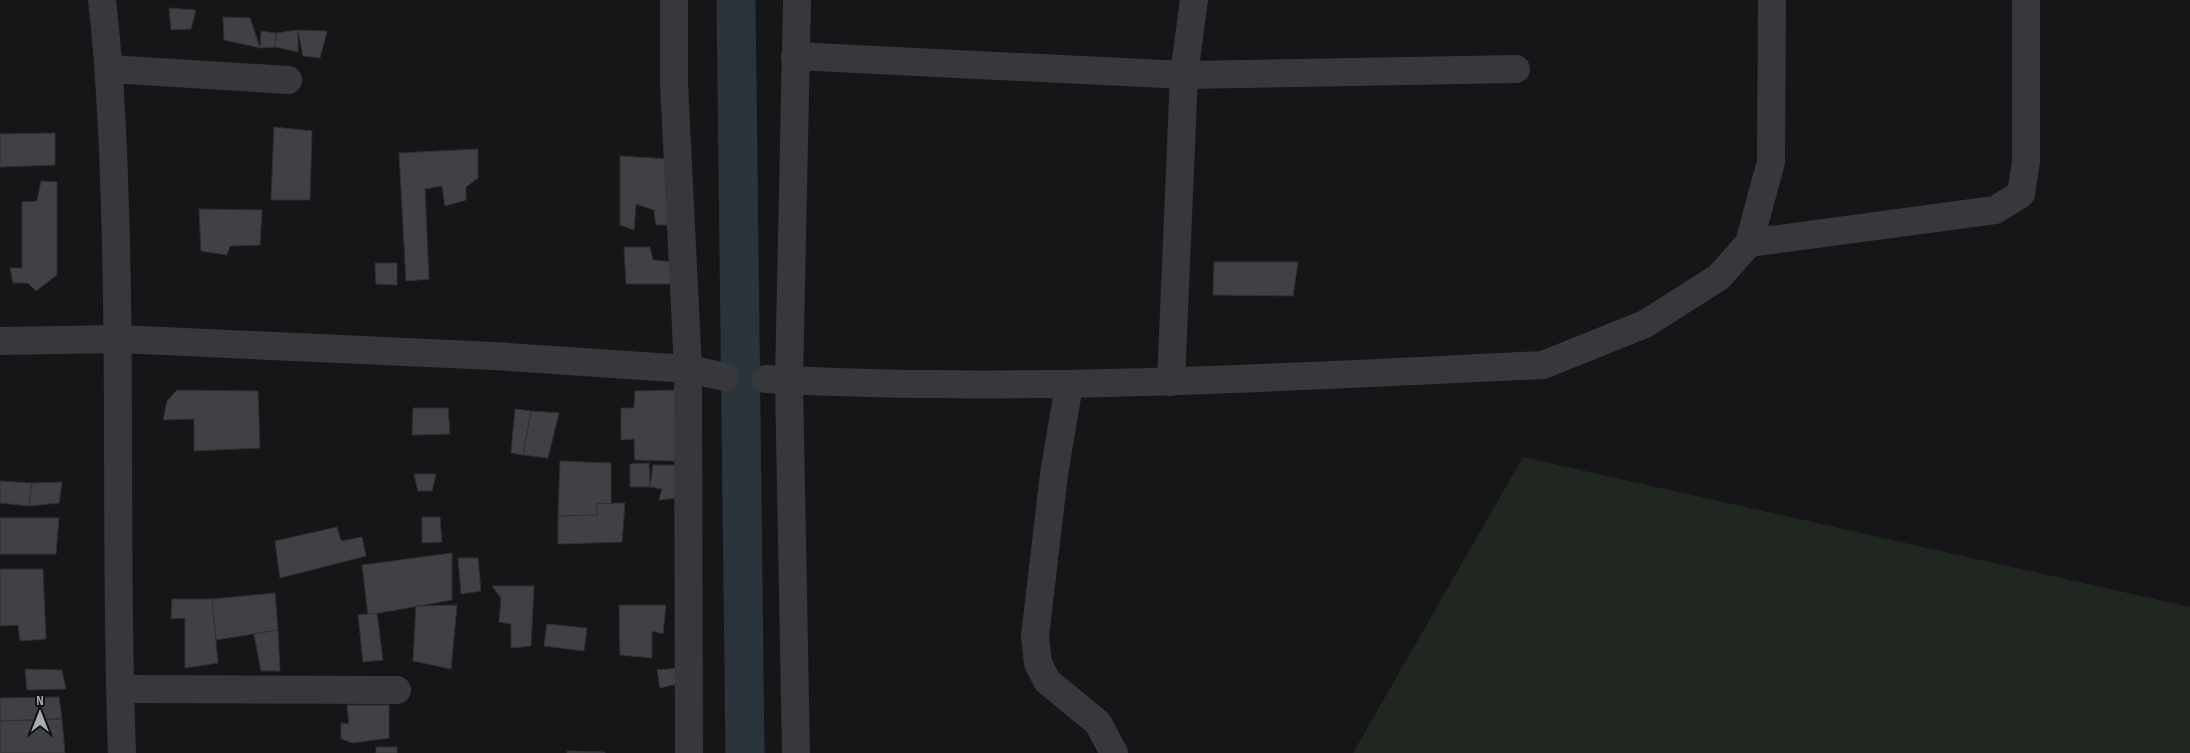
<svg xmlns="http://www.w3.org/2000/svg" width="2190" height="753" viewBox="0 0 2190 753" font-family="'Sofia Sans Condensed',sans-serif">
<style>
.green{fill:#202721}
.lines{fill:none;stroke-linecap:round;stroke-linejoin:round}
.canal{stroke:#2c343b;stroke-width:39}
.building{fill:#404145;stroke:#303033}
.minor{stroke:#37383c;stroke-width:28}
</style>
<rect width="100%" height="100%" fill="#161618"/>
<polygon class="green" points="1523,457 2190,607 2190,753 1353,753"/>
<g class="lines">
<polyline class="canal" points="736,0 745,753"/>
</g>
<g class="building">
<polygon points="169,8 196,10 191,29 171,30"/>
<polygon points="223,17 250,18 260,48 224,40"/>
<polygon points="298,30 298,52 275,47 276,33"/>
<polygon points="298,30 327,31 320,58 303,56"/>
<polygon points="261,31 276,33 275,47 260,48"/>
<polygon points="274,127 312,131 310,200 271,200"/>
<polygon points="55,133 55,165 0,167 0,134"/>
<polygon points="478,149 478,178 466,187 466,200 445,206 442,186 425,189 429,279 406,281 399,153"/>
<polygon points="620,156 669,159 668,225 656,225 654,210 636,204 634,230 620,225"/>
<polygon points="41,181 57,182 57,275 36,291 28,283 13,283 10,268 22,268 22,202 37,201"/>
<polygon points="199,209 262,210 260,245 230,246 227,255 201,251"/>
<polygon points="624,247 650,247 653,260 675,262 670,284 626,284"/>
<polygon points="1214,262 1298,262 1293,296 1213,295"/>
<polygon points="375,263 397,263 397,285 376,284"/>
<polygon points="177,390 258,391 260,448 194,451 194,419 163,420 167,401"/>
<polygon points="678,390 676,461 635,460 634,439 621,440 621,408 634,408 635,391"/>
<polygon points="413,408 448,408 450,434 412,435"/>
<polygon points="515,409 531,411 523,455 511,453"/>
<polygon points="531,411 559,413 548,458 523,455"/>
<polygon points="560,461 611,463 611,504 596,504 598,515 558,516"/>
<polygon points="649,463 650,487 630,487 630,464"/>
<polygon points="653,465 677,465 679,498 659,500 662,489 650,487"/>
<polygon points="414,474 436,474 432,491 418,491"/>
<polygon points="0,481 32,483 29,506 0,503"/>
<polygon points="62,482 59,503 29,506 32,483"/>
<polygon points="625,503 622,542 558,544 558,516 598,515 596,504"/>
<polygon points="422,517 440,517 442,542 422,543"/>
<polygon points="0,518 59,518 56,554 0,554"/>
<polygon points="337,527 341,541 362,537 366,556 280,578 275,541"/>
<polygon points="452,553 452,600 368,615 362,565"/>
<polygon points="458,558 478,558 481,591 461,594"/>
<polygon points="0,569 43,569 46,639 20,641 18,625 0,626"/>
<polygon points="492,586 534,586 531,646 511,648 511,624 499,622 501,598"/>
<polygon points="275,593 278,630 216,640 212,599"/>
<polygon points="172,599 212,599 218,663 185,668 185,618 171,619"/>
<polygon points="457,605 451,669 413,661 416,606"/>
<polygon points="619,605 666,605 663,634 652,631 652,658 620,655"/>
<polygon points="377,613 383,660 363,662 358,615"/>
<polygon points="547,624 587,628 584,651 544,646"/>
<polygon points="278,630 280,671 261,671 254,634"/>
<polygon points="679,668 677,684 660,688 657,670"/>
<polygon points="25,669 62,670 66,689 27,690"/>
<polygon points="59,697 62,719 0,721 0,698"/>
<polygon points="347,705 389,705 389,738 353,743 341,739 341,723 349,724"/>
<polygon points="62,719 65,753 0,753 0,721"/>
<rect x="376" y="747" width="21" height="6"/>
<polygon points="567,751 605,752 605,753 567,753"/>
</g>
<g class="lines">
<g class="minor">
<path d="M102,0C110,69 113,138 115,208C121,389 115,571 122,753"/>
<polyline points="674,0 674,83 688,369 689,753"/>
<polyline points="795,56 1184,75 1516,69"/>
<polyline points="110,69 288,80"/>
<polyline points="1749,243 1995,210 2021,194 2026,161 2026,0"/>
<polyline points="0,341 119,339 494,356 688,369 725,377"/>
<path d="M766,379C1026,393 1284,377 1543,365L1645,324L1719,277L1749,243L1771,162L1772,0"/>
<polyline points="1171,382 1184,75 1194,0"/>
<polyline points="1069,385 1054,474 1035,636 1038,663 1047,681 1098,723 1114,753"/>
<polyline points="120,689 397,690"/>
<polyline points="796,753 789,381 797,0"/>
</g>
</g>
<g transform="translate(40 713)" stroke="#111113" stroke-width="4" paint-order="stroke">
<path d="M0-4L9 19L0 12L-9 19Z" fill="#a8adb7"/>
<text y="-8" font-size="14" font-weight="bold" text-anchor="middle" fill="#a8adb7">N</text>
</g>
</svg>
